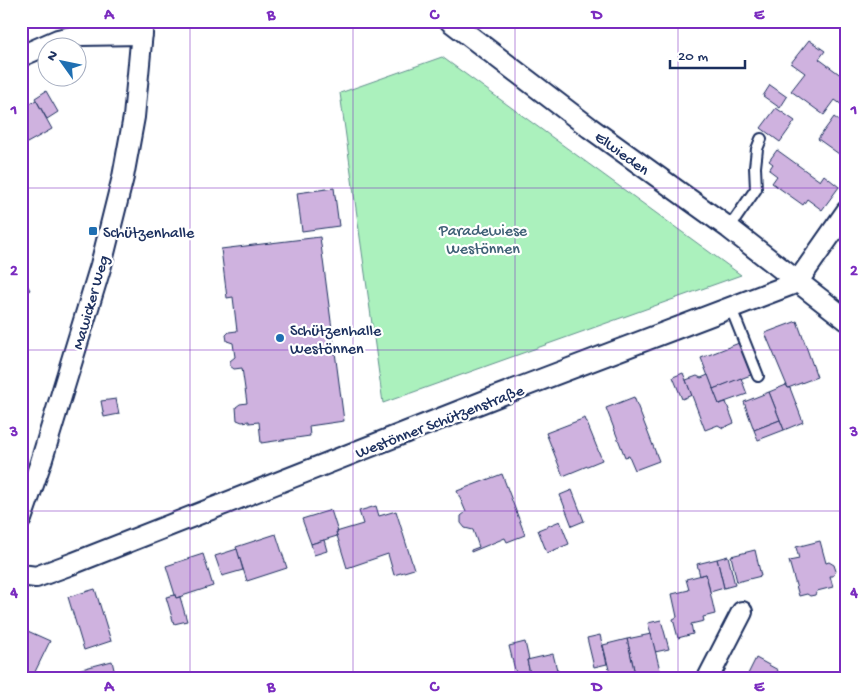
<svg xmlns="http://www.w3.org/2000/svg" width="868" height="699" viewBox="0 0 868 699" font-family="'Gochi Hand',sans-serif">
<style>
.green{fill:#abf1bd;stroke:#63908e}
.building{fill:#cfb2df;stroke:#1b2f5e}
.lines{fill:none;stroke-linecap:round;stroke-linejoin:round}
.lane-casing{stroke:#1b2f5e;stroke-width:14}
.street-casing{stroke:#1b2f5e;stroke-width:24}
.lane{stroke:#fff;stroke-width:10}
.street{stroke:#fff;stroke-width:20}
.grid{fill:none;stroke:#7b2cbf;stroke-width:1;stroke-opacity:0.55}
.poi-dot{fill:#1f6fb2;stroke:#fff;stroke-width:2}
.labels{text-anchor:middle;stroke-width:4.5;stroke-linejoin:round;paint-order:stroke}
.street-label{font-size:16px;fill:#1b2f5e;stroke:#fff}
.park-label{font-size:16px;fill:#3f6076;stroke:#fff}
.poi-label{font-size:16px;fill:#1b2f5e;stroke:#fff;text-anchor:start}
.neatline{fill:none;stroke:#7b2cbf;stroke-width:2}
.grid-label{font-size:16px;text-anchor:middle;font-weight:bold;fill:#7b2cbf}
</style>
<rect width="100%" height="100%" fill="#fff"/>
<filter id="ink" filterUnits="userSpaceOnUse"><feTurbulence type="fractalNoise" baseFrequency=".02" numOctaves="2"/><feDisplacementMap in="SourceGraphic" scale="10" xChannelSelector="R" yChannelSelector="G"/><feConvolveMatrix kernelMatrix="1 2 1 2 8 2 1 2 1" color-interpolation-filters="sRGB"/></filter>
<g filter="url(#ink)">
<polygon class="green" points="442,57 741,275 383,403 340,93"/>
<g class="building">
<polygon points="809,40 825,51 819,59 842,76 847,69 847,98 842,105 835,100 824,115 791,91 805,73 791,63"/>
<polygon points="770,85 787,97 780,108 763,96"/>
<polygon points="46,91 58,112 47,119 35,98"/>
<polygon points="36,100 52,129 27,143 21,133 21,109"/>
<polygon points="776,108 795,121 780,142 761,128"/>
<polygon points="834,117 847,127 847,144 839,154 818,139"/>
<polygon points="777,150 820,181 824,175 839,187 822,210 807,199 803,205 772,183 777,176 769,170 773,164 769,161"/>
<polygon points="334,188 339,226 302,231 297,193"/>
<polygon points="320,237 344,421 309,426 310,436 261,443 259,422 249,423 249,421 242,422 237,420 236,407 240,404 247,403 242,368 234,369 230,366 230,361 235,357 233,343 227,341 226,335 229,332 237,331 233,297 227,298 221,249"/>
<polygon points="21,274 30,290 21,295"/>
<polygon points="797,321 817,377 788,388 765,333"/>
<polygon points="739,343 751,375 713,389 701,358"/>
<polygon points="683,373 692,395 682,399 673,377"/>
<polygon points="708,375 719,404 726,402 734,423 723,428 718,425 705,430 686,380 697,376 701,378"/>
<polygon points="741,378 747,394 719,404 713,389"/>
<polygon points="786,385 788,388 790,388 803,422 784,430 769,392"/>
<polygon points="769,392 780,420 754,430 744,402"/>
<polygon points="634,397 659,461 635,470 629,456 625,457 606,408"/>
<polygon points="116,399 119,414 104,417 101,401"/>
<polygon points="585,418 602,460 563,476 546,433"/>
<polygon points="780,420 784,430 758,440 754,430"/>
<polygon points="502,474 525,535 507,542 505,538 471,552 471,550 479,547 473,530 465,528 461,523 461,516 466,512 457,491"/>
<polygon points="572,490 584,521 572,526 560,495"/>
<polygon points="376,506 379,516 396,511 414,569 394,575 388,554 347,568 336,532 363,524 359,511"/>
<polygon points="331,510 338,532 336,532 337,536 311,544 302,519"/>
<polygon points="560,521 569,544 547,553 538,530"/>
<polygon points="276,534 287,568 247,581 236,547"/>
<polygon points="324,540 327,551 314,555 311,544"/>
<polygon points="820,541 826,563 829,562 834,565 836,571 833,576 830,576 833,587 817,591 815,595 810,596 807,594 799,596 789,561 799,559 796,547"/>
<polygon points="237,549 243,570 222,576 215,556"/>
<polygon points="755,550 761,576 737,582 731,556"/>
<polygon points="203,554 213,586 176,598 166,566"/>
<polygon points="728,556 735,585 724,588 717,559"/>
<polygon points="717,559 724,588 710,592 706,574 700,576 697,564"/>
<polygon points="706,574 715,614 703,617 704,621 691,624 693,634 678,638 673,619 677,617 672,594 689,590 686,579"/>
<polygon points="95,589 111,641 84,650 68,597"/>
<polygon points="175,595 176,598 180,597 187,621 174,624 166,597"/>
<polygon points="661,620 669,649 655,652 648,623"/>
<polygon points="21,628 50,641 32,678 21,673"/>
<polygon points="651,634 660,670 645,674 644,672 635,674 627,639"/>
<polygon points="600,635 607,664 594,667 587,638"/>
<polygon points="627,639 635,674 627,678 611,678 603,645"/>
<polygon points="525,642 529,660 527,660 531,677 517,678 509,646"/>
<polygon points="553,654 557,670 564,675 580,671 582,678 531,678 527,660"/>
<polygon points="756,658 778,670 774,678 746,678"/>
<polygon points="112,661 116,678 71,678 70,672"/>
</g>
<g class="lines">
<defs>
<g id="lane">
<polyline points="729,228 756,189 755,167 757,149 761,139"/>
<polyline points="731,308 758,376"/>
</g>
<g id="street">
<polyline points="450,21 590,128 729,228 847,320"/>
<polyline points="21,56 58,40 80,35 142,34"/>
<polyline points="21,519 41,462 101,265 123,177 134,117 143,21"/>
<polyline points="21,575 36,577 74,563 498,396 790,285 798,281 847,211"/>
<polyline points="708,678 742,612"/>
</g>
</defs>
<use href="#lane" class="lane-casing"/>
<use href="#street" class="street-casing"/>
<use href="#lane" class="lane"/>
<use href="#street" class="street"/>
</g>
</g>
<path class="grid" d="M190,21V678M353,21V678M515,21V678M678,21V678M21,188H847M21,350H847M21,511H847"/>
<g class="poi-dot">
<rect x="88" y="226" width="10" height="10" rx="2.5"/>
<circle cx="280" cy="338" r="5"/>
</g>
<g class="labels">
<g class="street-label">
<text transform="translate(623 152) rotate(36)" y="6">Elwieden</text>
<text transform="translate(89 302) rotate(-74)" y="6">Mawicker Weg</text>
<text transform="translate(439 420) rotate(-21)" y="6">Westönner Schützenstraße</text>
</g>
<g class="park-label">
<text x="483" y="235">Paradewiese<tspan x="483" dy="18">Westönnen</tspan></text>
</g>
<g class="poi-label">
<text x="103" y="237">Schützenhalle</text>
<text x="290" y="335">Schützenhalle<tspan x="290" dy="18">Westönnen</tspan></text>
</g>
</g>
<rect width="868" height="699" fill="none" stroke="#fff" stroke-width="55"/>
<g transform="translate(62 62) rotate(303)"><circle r="24" fill="#ffffff" stroke="#a4acbf"/>
<path d="M0-4L9 19L0 12L-9 19Z" fill="#1f6fb2"/>
<text y="-8" font-size="14" font-weight="bold" text-anchor="middle" fill="#1b2f5e">N</text>
</g>
<path d="M670 60v8h75v-8" fill="none" stroke="#1b2f5e" stroke-width="2.5"/>
<text x="678" y="60" font-size="15" fill="#1b2f5e" stroke="#ffffff" stroke-width="4" paint-order="stroke">20 m</text>
<rect x="28" y="28" width="812" height="644" class="neatline"/>
<g class="grid-label">
<text x="109" y="19">A</text>
<text x="271" y="19">B</text>
<text x="434" y="19">C</text>
<text x="597" y="19">D</text>
<text x="759" y="19">E</text>
<text x="14" y="114">1</text>
<text x="854" y="114">1</text>
<text x="14" y="275">2</text>
<text x="854" y="275">2</text>
<text x="14" y="436">3</text>
<text x="854" y="436">3</text>
<text x="14" y="597">4</text>
<text x="854" y="597">4</text>
<text x="109" y="691">A</text>
<text x="271" y="691">B</text>
<text x="434" y="691">C</text>
<text x="597" y="691">D</text>
<text x="759" y="691">E</text>
</g>
</svg>
